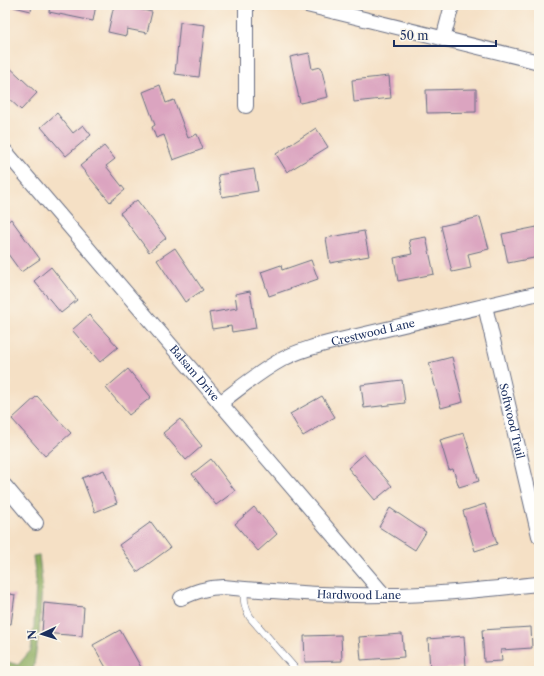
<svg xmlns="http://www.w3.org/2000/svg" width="544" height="676" viewBox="0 0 544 676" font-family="'Libre Caslon Text',serif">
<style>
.forest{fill:#8cac5f;stroke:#546e5e}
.building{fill:#dba4c0}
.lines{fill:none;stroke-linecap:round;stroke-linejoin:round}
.service-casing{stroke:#676d82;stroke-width:8}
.minor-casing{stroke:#676d82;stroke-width:16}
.service{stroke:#fff;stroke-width:7}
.minor{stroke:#fff;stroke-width:14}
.labels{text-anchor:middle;stroke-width:3;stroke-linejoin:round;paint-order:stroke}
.street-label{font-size:11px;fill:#1b2f5e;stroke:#fbf7ec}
</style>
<rect width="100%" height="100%" fill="#fbf7ec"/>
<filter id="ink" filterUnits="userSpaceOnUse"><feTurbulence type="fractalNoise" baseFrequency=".025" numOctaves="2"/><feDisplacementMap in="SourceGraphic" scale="8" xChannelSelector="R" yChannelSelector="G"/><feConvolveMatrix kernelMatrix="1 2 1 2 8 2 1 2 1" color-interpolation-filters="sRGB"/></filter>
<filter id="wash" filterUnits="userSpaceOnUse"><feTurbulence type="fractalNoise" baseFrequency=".012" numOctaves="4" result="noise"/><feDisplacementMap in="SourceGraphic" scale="16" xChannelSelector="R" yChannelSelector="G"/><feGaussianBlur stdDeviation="0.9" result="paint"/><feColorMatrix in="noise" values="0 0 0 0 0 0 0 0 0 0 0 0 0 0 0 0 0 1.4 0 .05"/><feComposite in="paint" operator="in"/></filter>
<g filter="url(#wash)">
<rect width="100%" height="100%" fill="#f5e0c5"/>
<polygon class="forest" points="39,555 42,582 39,633 33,671 5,671 5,661 18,665 31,650 34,626 36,581 33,556"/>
<g id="blocks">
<g class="building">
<polygon points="14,5 32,5 31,11 14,7"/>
<polygon points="50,5 96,5 93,21 49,12"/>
<polygon points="114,5 119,5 152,12 147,33 127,29 126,36 108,32"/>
<polygon points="180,22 205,25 199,77 175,74"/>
<polygon points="309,53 312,69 321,67 328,97 300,103 290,57"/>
<polygon points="5,63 37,93 21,110 5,95"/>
<polygon points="389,76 391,98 354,102 352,80"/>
<polygon points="160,85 166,103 174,100 188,138 197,134 203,149 173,160 164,135 156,138 152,127 155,125 143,92"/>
<polygon points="476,89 476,112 427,113 426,90"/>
<polygon points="57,113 73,133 83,125 91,135 66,156 41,127"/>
<polygon points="316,128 328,147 287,172 276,154"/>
<polygon points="104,146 115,159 106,166 125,190 110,202 80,166"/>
<polygon points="254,169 258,191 222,197 218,175"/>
<polygon points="137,200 166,238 149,252 120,213"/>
<polygon points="480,217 489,249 468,254 471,268 452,272 441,226"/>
<polygon points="11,219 40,259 21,272 5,250 5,224"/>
<polygon points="537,227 539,239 539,257 508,263 502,234"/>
<polygon points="364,231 369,256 330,263 326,238"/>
<polygon points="426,237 434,274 398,281 394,258 412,254 409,240"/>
<polygon points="175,248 203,290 185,302 157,260"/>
<polygon points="311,260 318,279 269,296 261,272 281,265 282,270"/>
<polygon points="51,267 77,300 61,313 34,281"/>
<polygon points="250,291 256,328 232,332 231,326 212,329 209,313 237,308 235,294"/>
<polygon points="89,315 118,347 100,362 72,330"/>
<polygon points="452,357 463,402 441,408 429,363"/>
<polygon points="128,369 151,397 129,415 106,388"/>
<polygon points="402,380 405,403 364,408 361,385"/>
<polygon points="37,396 71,433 45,456 12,419"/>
<polygon points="322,396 335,417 303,436 290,414"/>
<polygon points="180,419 202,446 186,460 163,433"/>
<polygon points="464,433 479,481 459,487 453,469 449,470 440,440"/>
<polygon points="364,454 392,486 375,500 348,468"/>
<polygon points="211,459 235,491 216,505 192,474"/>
<polygon points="104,470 117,503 95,512 82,478"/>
<polygon points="485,504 497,544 475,551 463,511"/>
<polygon points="254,507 277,534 258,551 235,524"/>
<polygon points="390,508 426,532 415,550 379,527"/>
<polygon points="151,522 170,548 137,572 119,545"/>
<polygon points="5,593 15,595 11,624 5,623"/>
<polygon points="44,603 84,607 82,636 42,633"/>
<polygon points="531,627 532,648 501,650 502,661 484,662 482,630"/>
<polygon points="120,630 142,669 139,671 108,671 93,645"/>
<polygon points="402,634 404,657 361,660 359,637"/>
<polygon points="341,635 342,661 305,662 304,636"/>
<polygon points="464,636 466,667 430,670 428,639"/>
</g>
</g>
</g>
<g filter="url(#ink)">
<use href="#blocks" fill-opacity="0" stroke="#676d82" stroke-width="1"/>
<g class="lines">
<defs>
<path id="service" d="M244,589C244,600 244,607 250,617L297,671"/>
<g id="minor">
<polyline points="307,5 539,62"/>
<polyline points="443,39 452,5"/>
<polyline points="246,106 246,5"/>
<path id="s1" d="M5,151L384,595"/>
<path id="s2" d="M485,306L539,536"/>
<path id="s3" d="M220,403C240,388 259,372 281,360C299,350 320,345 340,340L539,293"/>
<polyline points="5,486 36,523"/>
<path id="s4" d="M181,598C195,592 207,587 223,587C276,592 330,596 384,595C436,595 488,589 539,584"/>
</g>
</defs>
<use href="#service" class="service-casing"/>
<use href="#minor" class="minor-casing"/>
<use href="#service" class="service"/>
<use href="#minor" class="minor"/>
</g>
</g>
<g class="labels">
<g class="street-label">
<text dy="4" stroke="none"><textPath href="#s3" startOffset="171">Crestwood Lane</textPath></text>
<text dy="4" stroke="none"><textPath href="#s1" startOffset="292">Balsam Drive</textPath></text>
<text dy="4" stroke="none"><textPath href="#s2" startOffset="118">Softwood Trail</textPath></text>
<text dy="4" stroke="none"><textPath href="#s4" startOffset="180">Hardwood Lane</textPath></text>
</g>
</g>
<rect width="544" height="676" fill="none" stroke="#fbf7ec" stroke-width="20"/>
<g transform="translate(42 634) rotate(266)" stroke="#fbf7ec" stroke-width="3" paint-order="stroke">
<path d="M0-3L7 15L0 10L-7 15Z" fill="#1b2f5e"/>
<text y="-6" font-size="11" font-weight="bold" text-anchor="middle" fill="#1b2f5e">N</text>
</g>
<path d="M394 40v6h102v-6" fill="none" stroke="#1b2f5e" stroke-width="2"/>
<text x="400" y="40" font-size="12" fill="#1b2f5e" stroke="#fbf7ec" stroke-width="3" paint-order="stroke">50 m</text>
</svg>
